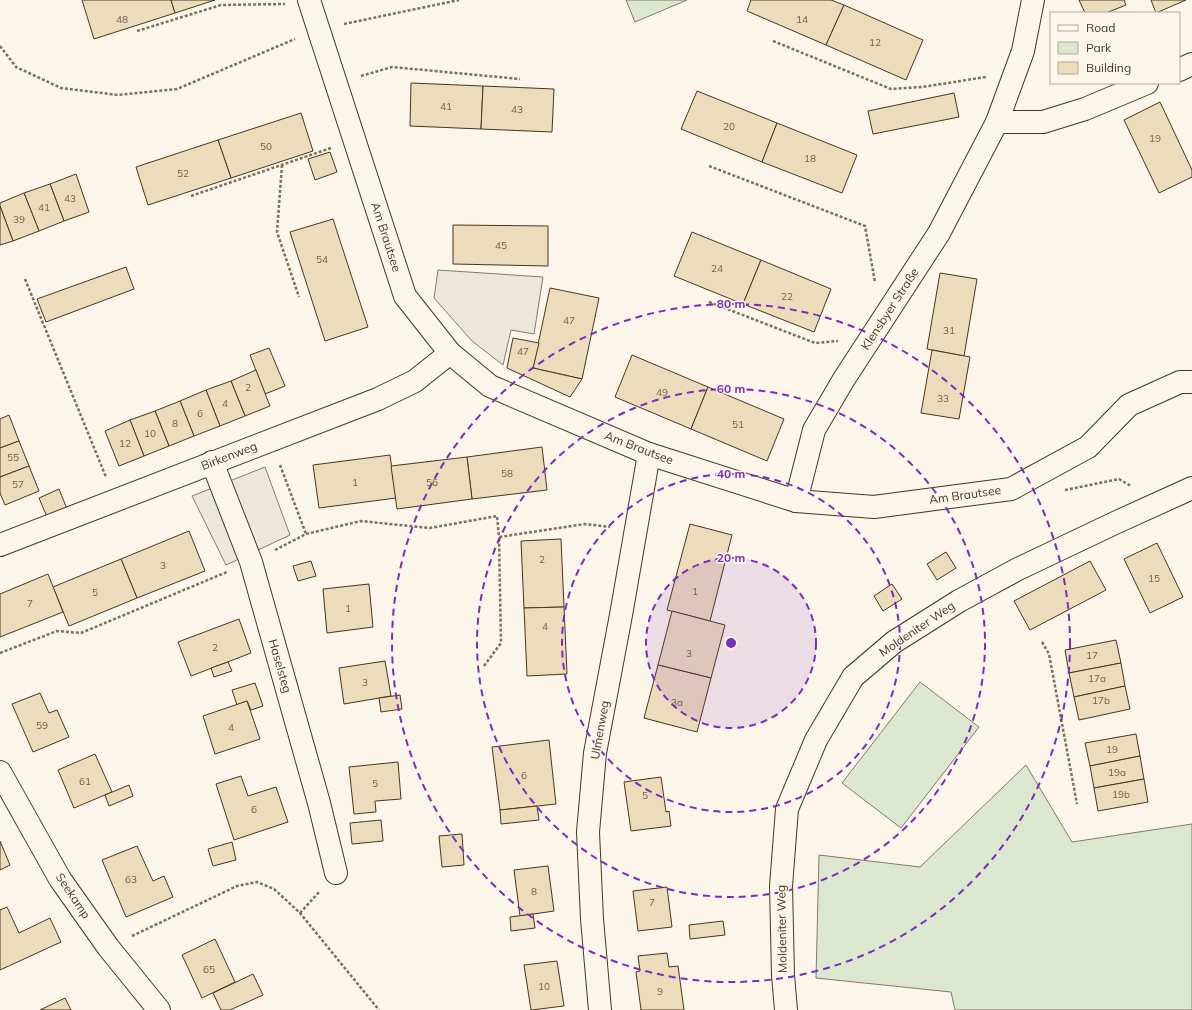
<svg xmlns="http://www.w3.org/2000/svg" width="1192" height="1010" viewBox="0 0 1192 1010" font-family="Mulish,sans-serif">
<style>
.green{fill:#dce7d0;stroke:#887966}
.parking{fill:#ede7d9;stroke:#887966}
.building{fill:#ecdcbc;stroke:#4a3520}
.lines{fill:none;stroke-linecap:round;stroke-linejoin:round}
.street-casing{stroke:#4a3520;stroke-width:24}
.path{stroke:#7f6f5c;stroke-width:2.5;stroke-dasharray:3 2;stroke-linecap:butt}
.street{stroke:#fbf6e9;stroke-width:22}
.ring{fill:none;stroke:#7b2cbf;stroke-width:2;stroke-dasharray:7 5}
.labels{text-anchor:middle;stroke-width:3;stroke-linejoin:round;paint-order:stroke}
.number-label{font-size:10px;fill:#725f47}
.street-label{font-size:12px;fill:#4a3520;stroke:#fbf6e9}
.centre{fill:#7b2cbf;stroke:#fbf6e9;stroke-width:2}
.ring-label{font-size:12px;text-anchor:middle;font-weight:bold;fill:#7b2cbf;stroke:#fbf6e9;stroke-width:3;stroke-linejoin:round;paint-order:stroke}
</style>
<rect width="100%" height="100%" fill="#fbf6e9"/>
<g class="green">
<polygon points="626,0 687,0 635,22"/>
<polygon points="920,682 979,727 901,828 842,783"/>
<polygon points="1026,765 1072,842 1192,824 1192,1010 955,1010 951,992 816,978 819,855 920,867"/>
</g>
<g class="parking">
<polygon points="438,270 543,277 534,334 511,330 503,365 472,341 434,298"/>
<polygon points="265,467 290,535 226,565 192,496"/>
</g>
<g class="building">
<polygon points="82,0 171,0 175,13 94,39"/>
<polygon points="171,0 215,0 175,13"/>
<polygon points="751,0 831,0 844,5 826,45 747,11"/>
<polygon points="1079,0 1124,0 1126,5 1106,13 1085,13"/>
<polygon points="1151,0 1186,0 1156,13"/>
<polygon points="844,5 923,40 906,80 826,45"/>
<polygon points="411,83 483,86 481,129 410,126"/>
<polygon points="483,86 554,89 552,132 481,129"/>
<polygon points="697,91 777,123 762,162 681,129"/>
<polygon points="954,93 959,117 873,134 868,111"/>
<polygon points="1160,102 1192,170 1192,177 1159,193 1124,120"/>
<polygon points="301,113 313,151 231,178 218,140"/>
<polygon points="777,123 857,155 842,193 762,162"/>
<polygon points="218,140 231,178 148,205 136,167"/>
<polygon points="330,152 337,172 315,180 308,159"/>
<polygon points="76,174 89,212 64,221 50,184"/>
<polygon points="50,184 64,221 39,231 24,193"/>
<polygon points="24,193 39,231 13,241 0,206 0,203"/>
<polygon points="0,206 13,241 0,245"/>
<polygon points="333,219 368,327 325,341 290,232"/>
<polygon points="453,225 548,226 548,266 453,264"/>
<polygon points="692,232 761,260 743,304 674,276"/>
<polygon points="761,260 831,289 814,332 743,304"/>
<polygon points="126,267 134,289 46,322 37,299"/>
<polygon points="940,273 977,279 964,356 927,349"/>
<polygon points="550,288 599,298 582,379 533,368"/>
<polygon points="513,338 539,343 533,368 582,379 570,397 507,368"/>
<polygon points="269,348 285,386 265,394 250,355"/>
<polygon points="932,350 970,357 959,419 921,413"/>
<polygon points="632,355 708,387 691,429 615,397"/>
<polygon points="256,370 270,406 245,416 231,381"/>
<polygon points="231,381 245,416 220,426 206,390"/>
<polygon points="708,387 784,419 767,461 691,429"/>
<polygon points="206,390 220,426 194,436 180,401"/>
<polygon points="180,401 194,436 169,446 155,411"/>
<polygon points="155,411 169,446 144,456 130,420"/>
<polygon points="9,415 19,441 0,448 0,419"/>
<polygon points="130,420 144,456 119,466 105,431"/>
<polygon points="19,441 29,466 0,477 0,448"/>
<polygon points="542,447 547,490 472,499 467,457"/>
<polygon points="390,455 396,498 319,508 313,465"/>
<polygon points="467,457 472,499 397,509 391,466"/>
<polygon points="29,466 39,491 5,505 0,493 0,477"/>
<polygon points="59,489 67,509 47,517 39,498"/>
<polygon points="690,524 732,535 710,621 667,610"/>
<polygon points="189,531 205,571 137,598 121,559"/>
<polygon points="561,539 564,607 524,608 521,541"/>
<polygon points="1157,543 1183,597 1150,613 1124,559"/>
<polygon points="946,552 956,568 937,580 927,564"/>
<polygon points="121,559 137,598 69,626 53,587"/>
<polygon points="311,561 316,576 298,581 293,566"/>
<polygon points="1090,561 1106,590 1030,630 1014,601"/>
<polygon points="48,574 63,612 0,637 0,594"/>
<polygon points="369,584 373,627 327,633 323,589"/>
<polygon points="892,584 902,599 883,611 874,596"/>
<polygon points="564,607 567,674 527,676 524,608"/>
<polygon points="672,611 725,625 711,678 658,665"/>
<polygon points="239,619 251,653 191,676 178,642"/>
<polygon points="1116,640 1121,663 1069,673 1065,650"/>
<polygon points="385,661 391,696 344,704 339,668"/>
<polygon points="228,662 232,671 214,677 211,668"/>
<polygon points="1121,663 1125,686 1074,697 1069,673"/>
<polygon points="658,665 711,678 697,732 644,718"/>
<polygon points="255,683 263,706 251,710 247,701 237,705 232,690"/>
<polygon points="1125,686 1130,709 1079,720 1074,697"/>
<polygon points="40,693 49,713 57,710 69,737 33,752 12,704"/>
<polygon points="400,695 402,709 381,712 379,698"/>
<polygon points="247,701 260,739 215,754 203,716"/>
<polygon points="1136,734 1140,756 1090,766 1085,743"/>
<polygon points="549,740 556,804 500,810 492,747"/>
<polygon points="95,754 112,792 74,808 58,770"/>
<polygon points="1140,756 1144,779 1094,788 1090,766"/>
<polygon points="398,762 401,799 375,801 376,812 354,814 349,767"/>
<polygon points="241,776 248,796 276,787 288,822 234,840 216,784"/>
<polygon points="661,777 666,812 669,811 671,826 631,831 624,782"/>
<polygon points="1144,779 1148,802 1098,811 1094,788"/>
<polygon points="129,785 133,796 109,806 105,795"/>
<polygon points="537,806 539,820 501,824 500,810"/>
<polygon points="381,820 383,841 352,844 350,823"/>
<polygon points="462,834 464,865 442,867 439,836"/>
<polygon points="0,841 10,865 0,870"/>
<polygon points="232,842 236,860 213,866 208,849"/>
<polygon points="137,846 153,881 164,876 173,897 126,917 102,860"/>
<polygon points="548,866 554,911 520,916 514,870"/>
<polygon points="667,887 672,927 638,931 633,891"/>
<polygon points="7,907 19,933 50,918 61,942 0,970 0,910"/>
<polygon points="533,914 535,928 511,931 510,917"/>
<polygon points="723,921 725,935 690,939 689,925"/>
<polygon points="215,939 235,982 202,998 182,955"/>
<polygon points="667,953 669,967 678,966 684,1010 641,1010 636,972 640,971 638,956"/>
<polygon points="557,961 564,1006 531,1010 524,965"/>
<polygon points="253,974 263,995 230,1010 221,1010 213,993"/>
<polygon points="65,998 71,1010 40,1010"/>
</g>
<g class="lines">
<defs>
<g id="street">
<polyline points="309,0 405,296 450,353 490,386 649,454 796,501 874,507 1011,489 1088,447 1129,405 1180,382 1192,382"/>
<polyline points="1179,70 1192,64"/>
<polyline points="997,122 1043,122 1085,109 1147,83"/>
<polyline points="212,462 251,562 319,803 336,873"/>
<polyline points="796,501 814,430 844,379 939,233 997,122 1023,51 1033,0"/>
<polyline points="0,545 378,399 415,381 450,353"/>
<polyline points="0,772 60,879 108,947 159,1010"/>
<polyline points="600,1010 592,919 588,832 595,753 621,615 649,454"/>
<polyline points="786,1010 783,975 781,886 787,809 816,740 853,677 894,642 959,601 1018,569 1117,522 1192,488"/>
</g>
</defs>
<use href="#street" class="street-casing"/>
<g class="path">
<polyline points="344,24 459,0"/>
<polyline points="137,31 221,5 285,4"/>
<polyline points="773,41 891,89 922,87 986,77"/>
<polyline points="0,46 16,67 61,88 118,95 177,89 295,39"/>
<polyline points="361,76 392,67 520,79"/>
<polyline points="282,165 277,232 299,297"/>
<polyline points="709,166 865,226 875,282"/>
<polyline points="191,196 331,148"/>
<polyline points="25,279 106,477"/>
<polyline points="709,302 815,343 838,341"/>
<polyline points="280,465 306,534"/>
<polyline points="1065,490 1119,479 1131,486"/>
<polyline points="275,550 306,534 361,521 430,528 497,516 499,537"/>
<polyline points="1042,642 1049,654 1077,804"/>
<polyline points="0,653 57,631 81,633 227,572"/>
<polyline points="484,666 501,643 499,537 585,524 610,527"/>
<polyline points="300,913 320,891"/>
<polyline points="132,936 237,886 257,882 274,889 300,913 379,1010"/>
</g>
<use href="#street" class="street"/>
</g>
<circle cx="731" cy="643" r="85" fill="#7b2cbf" fill-opacity=".12"/>
<g class="ring">
<circle cx="731" cy="643" r="85"/>
<circle cx="731" cy="643" r="169"/>
<circle cx="731" cy="643" r="254"/>
<circle cx="731" cy="643" r="339"/>
</g>
<g class="labels">
<g class="number-label">
<text x="122" y="23">48</text>
<text x="802" y="23">14</text>
<text x="875" y="46">12</text>
<text x="446" y="110">41</text>
<text x="517" y="113">43</text>
<text x="729" y="130">20</text>
<text x="1155" y="142">19</text>
<text x="266" y="150">50</text>
<text x="810" y="162">18</text>
<text x="183" y="177">52</text>
<text x="70" y="202">43</text>
<text x="44" y="211">41</text>
<text x="19" y="223">39</text>
<text x="501" y="249">45</text>
<text x="322" y="263">54</text>
<text x="717" y="272">24</text>
<text x="787" y="300">22</text>
<text x="569" y="324">47</text>
<text x="949" y="334">31</text>
<text x="523" y="355">47</text>
<text x="248" y="391">2</text>
<text x="662" y="396">49</text>
<text x="943" y="402">33</text>
<text x="225" y="407">4</text>
<text x="200" y="417">6</text>
<text x="175" y="427">8</text>
<text x="738" y="428">51</text>
<text x="150" y="437">10</text>
<text x="125" y="447">12</text>
<text x="13" y="461">55</text>
<text x="507" y="477">58</text>
<text x="355" y="486">1</text>
<text x="432" y="486">56</text>
<text x="18" y="488">57</text>
<text x="542" y="563">2</text>
<text x="163" y="569">3</text>
<text x="1154" y="582">15</text>
<text x="695" y="595">1</text>
<text x="95" y="596">5</text>
<text x="30" y="607">7</text>
<text x="348" y="612">1</text>
<text x="545" y="630">4</text>
<text x="215" y="651">2</text>
<text x="689" y="657">3</text>
<text x="1092" y="659">17</text>
<text x="1097" y="682">17a</text>
<text x="365" y="686">3</text>
<text x="1101" y="704">17b</text>
<text x="677" y="706">3a</text>
<text x="42" y="729">59</text>
<text x="231" y="731">4</text>
<text x="1112" y="753">19</text>
<text x="1117" y="776">19a</text>
<text x="524" y="779">6</text>
<text x="85" y="785">61</text>
<text x="375" y="787">5</text>
<text x="1121" y="798">19b</text>
<text x="645" y="799">5</text>
<text x="254" y="813">6</text>
<text x="131" y="883">63</text>
<text x="534" y="895">8</text>
<text x="652" y="906">7</text>
<text x="209" y="973">65</text>
<text x="544" y="990">10</text>
<text x="660" y="995">9</text>
</g>
<g class="street-label">
<text transform="translate(386 237) rotate(72)" y="4">Am Brautsee</text>
<text transform="translate(890 309) rotate(-57)" y="4">Klensbyer Straße</text>
<text transform="translate(639 448) rotate(21)" y="4">Am Brautsee</text>
<text transform="translate(229 456) rotate(-21)" y="4">Birkenweg</text>
<text transform="translate(965 495) rotate(-8)" y="4">Am Brautsee</text>
<text transform="translate(917 629) rotate(-34)" y="4">Moldeniter Weg</text>
<text transform="translate(280 666) rotate(74)" y="4">Haselsteg</text>
<text transform="translate(600 730) rotate(-80)" y="4">Ulmenweg</text>
<text transform="translate(73 896) rotate(56)" y="4">Seekamp</text>
<text transform="translate(782 929) rotate(-91)" y="4">Moldeniter Weg</text>
</g>
</g>
<circle cx="731" cy="643" r="6" class="centre"/>
<g class="ring-label">
<text x="731" y="308">80 m</text>
<text x="731" y="393">60 m</text>
<text x="731" y="478">40 m</text>
<text x="731" y="562">20 m</text>
</g>
<rect x="1050" y="12" width="130" height="72" fill="#fbf6e9" stroke="#b4a999"/>
<rect x="1058" y="25" width="20" height="6" fill="#fbf6e9" stroke="#b4a999"/>
<text x="1086" y="32" font-size="12" fill="#4a3520">Road</text>
<rect x="1058" y="42" width="20" height="12" fill="#dce7d0" stroke="#b4a999"/>
<text x="1086" y="52" font-size="12" fill="#4a3520">Park</text>
<rect x="1058" y="62" width="20" height="12" fill="#ecdcbc" stroke="#b4a999"/>
<text x="1086" y="72" font-size="12" fill="#4a3520">Building</text>
</svg>
